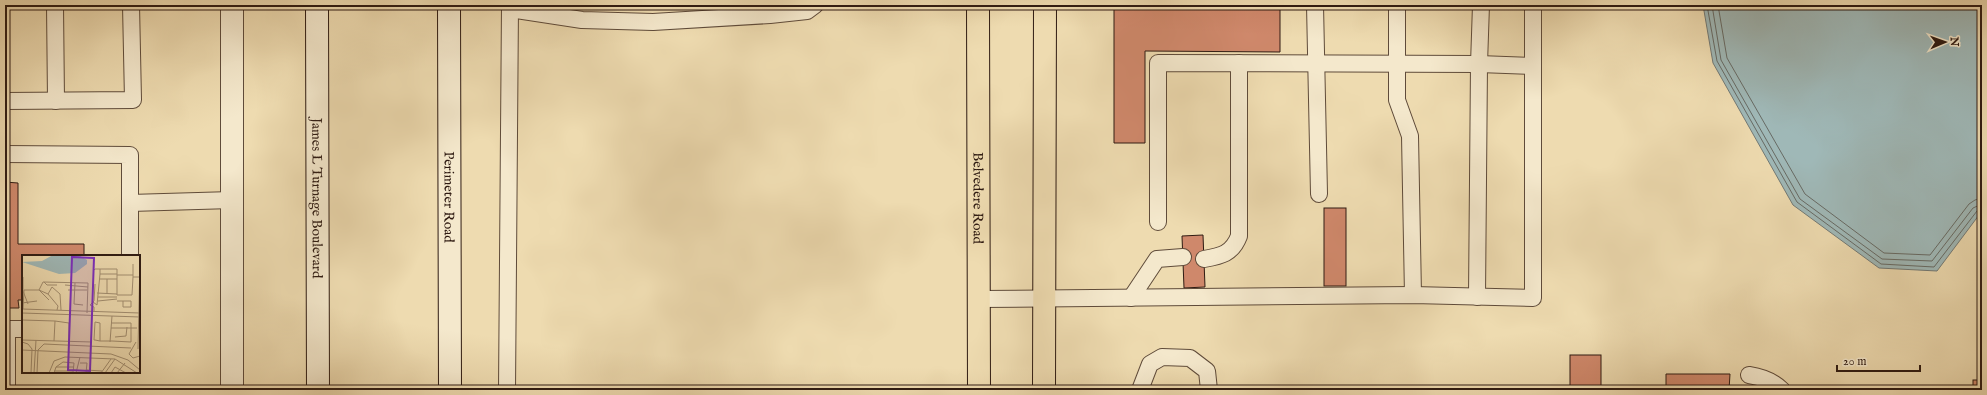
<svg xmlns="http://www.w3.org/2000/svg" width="1987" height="395" viewBox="0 0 1987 395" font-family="'IM FELL English',serif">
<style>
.water{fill:#9fb8b7;stroke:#727975}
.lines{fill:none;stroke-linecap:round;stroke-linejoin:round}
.shore{stroke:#676a64;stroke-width:1}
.building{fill:#cf886b;stroke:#2f1b12}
.lane-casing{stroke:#5f4b3a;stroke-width:18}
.street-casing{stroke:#5f4b3a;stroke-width:24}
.secondary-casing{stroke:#2f1b12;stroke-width:24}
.primary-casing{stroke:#2f1b12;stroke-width:24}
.lane{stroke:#f4e8cc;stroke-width:16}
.street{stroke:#f4e8cc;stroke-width:22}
.secondary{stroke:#f4e8cc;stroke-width:22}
.primary{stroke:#eedbb0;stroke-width:22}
.labels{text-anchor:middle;stroke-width:3;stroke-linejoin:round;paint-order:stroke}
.street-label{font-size:14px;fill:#2f1b12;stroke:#f4e8cc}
.inset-road{fill:none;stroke:#a28e71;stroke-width:1}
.view{fill:#7b2cbf;fill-opacity:0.15;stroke:#7b2cbf;stroke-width:2}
.inset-edge{fill:none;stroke:#2f1b12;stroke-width:2}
</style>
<rect width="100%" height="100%" fill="#eedbb0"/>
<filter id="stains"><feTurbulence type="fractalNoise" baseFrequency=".005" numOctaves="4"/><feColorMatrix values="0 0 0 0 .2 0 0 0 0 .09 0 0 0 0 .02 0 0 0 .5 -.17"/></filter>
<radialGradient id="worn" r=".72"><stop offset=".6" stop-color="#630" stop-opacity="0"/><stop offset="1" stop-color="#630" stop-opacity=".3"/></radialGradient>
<polygon class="water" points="1703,5 1982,5 1982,211 1937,271 1879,268 1793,205 1713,63"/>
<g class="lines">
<g class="shore">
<polyline points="1707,5 1717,61 1797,202 1881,264 1934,267 1977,211 1982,209"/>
<polyline points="1712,5 1721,60 1800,199 1882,259 1932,261 1973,208 1982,204"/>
<polyline points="1718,5 1727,58 1805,194 1884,253 1930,255 1969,204 1975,200 1982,198"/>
</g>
</g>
<g class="building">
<polygon points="1114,5 1280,5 1280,52 1145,51 1145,143 1114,143"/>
<polygon points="5,182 18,183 18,244 84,244 84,256 23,256 23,300 18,300 19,308 5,308"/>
<rect x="1324" y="208" width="22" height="78"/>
<polygon points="1203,235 1205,287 1184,288 1182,236"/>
<rect x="1570" y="355" width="31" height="35"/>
<polygon points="1666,374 1730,374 1729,390 1666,390"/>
<rect x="1973" y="380" width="9" height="10"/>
</g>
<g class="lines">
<defs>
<g id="lane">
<polyline points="55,5 56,101"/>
<polyline points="1315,5 1319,194"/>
<polyline points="1397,5 1397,100 1410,136 1413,295"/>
<polyline points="510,9 582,20 653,22 770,15 807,11 815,5"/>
<polyline points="5,101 133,100 131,5"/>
<polyline points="5,154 130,155 130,256"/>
<polyline points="130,203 232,200"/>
<polyline points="1158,222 1158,63 1479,64 1533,66"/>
<path d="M1204,259C1221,256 1232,254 1239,236V63"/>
<polyline points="1477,297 1479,64 1481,5"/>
<polyline points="1131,298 1157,259 1183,257"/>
<polyline points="979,299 1413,295 1533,298 1533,5"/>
<polyline points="5,329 23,329"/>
<polyline points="7,329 7,390"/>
<path d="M1749,375C1762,377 1773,381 1782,390"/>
<polyline points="507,390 510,5"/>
<polyline points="1140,390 1150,364 1162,357 1190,358 1207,371 1209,390"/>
</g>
<polyline id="street" points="232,5 232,390"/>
<g id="secondary">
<path id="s1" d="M317,5L318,390"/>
<path id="s2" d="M449,5L450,390"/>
</g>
<g id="primary">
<path id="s3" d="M978,5L979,390"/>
<polyline points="1044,390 1045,5"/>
</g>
</defs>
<use href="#lane" class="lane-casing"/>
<use href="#street" class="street-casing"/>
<use href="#secondary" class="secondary-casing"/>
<use href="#primary" class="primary-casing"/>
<use href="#lane" class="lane"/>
<use href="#street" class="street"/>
<use href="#secondary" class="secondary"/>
<use href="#primary" class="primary"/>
</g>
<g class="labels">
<g class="street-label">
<text dy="5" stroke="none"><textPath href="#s3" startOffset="193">Belvedere Road</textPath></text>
<text dy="5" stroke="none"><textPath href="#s1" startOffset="193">James L Turnage Boulevard</textPath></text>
<text dy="5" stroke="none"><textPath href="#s2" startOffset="192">Perimeter Road</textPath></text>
</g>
</g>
<g transform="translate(22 255)">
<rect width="118" height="118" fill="#eedbb0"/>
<path d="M31,0L58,1L65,5V9L53,18L37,19L0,7L20,6Z" fill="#9fb8b7"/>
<path class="inset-road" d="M111,9V22H118M78,14V19H95M71,16L73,14H95V40H110L111,22M95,20H111M1,22V36L6,49M78,24H95M22,27L25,30H35M53,28L52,49L61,50M43,30L66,32M46,35H65M75,38L95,39M85,38V24M76,42H95M27,45L17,35L21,27L66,28L65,58M76,46L95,44M95,46H101V52H109V46H101M71,47L75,50L78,19M0,48L15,46M0,54L118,58M1,54L2,35H17L26,39M35,55L36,51L26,39L30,32L38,39L39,55M72,56V52L68,50L72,46L73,29M0,58L118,62M0,65L33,66L32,86M33,66L47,68V86M89,73H115M93,82L104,81L105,72M0,85L70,87M78,86V68L73,67L72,85H73L78,86H90L109,87V68H90M0,87L6,89L10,94L9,118M88,87L90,61M114,87L107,99L111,103L118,101M116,94L118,3M0,95L89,99L106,105L118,115M58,108H65L64,118M34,112H52M64,115L80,116M32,116H51M12,118L14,85M15,118L16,95L22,89L109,93M27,118L32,106L43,102L93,104L115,118M32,118L34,112L41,107L52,108L51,118M54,118L58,102M79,118L89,104M83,118L93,104M89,118L93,112L104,118M95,118L103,108"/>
<path class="view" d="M50,2L72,3L68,116L46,115Z"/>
<rect width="118" height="118" class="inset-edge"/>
</g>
<rect width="1987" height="395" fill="none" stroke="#eedbb0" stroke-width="20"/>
<rect x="6" y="6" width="1975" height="383" fill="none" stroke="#2f1b12" stroke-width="2"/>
<rect x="10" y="10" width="1967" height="375" fill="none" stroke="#2f1b12"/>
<g transform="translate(1945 42) rotate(88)" stroke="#f4e8cc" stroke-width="3" paint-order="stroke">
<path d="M0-3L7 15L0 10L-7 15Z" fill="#2f1b12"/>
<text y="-6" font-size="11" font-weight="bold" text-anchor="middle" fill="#2f1b12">N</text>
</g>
<path d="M1837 365v6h83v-6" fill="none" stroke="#2f1b12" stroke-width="2"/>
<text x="1843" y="365" font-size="12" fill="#2f1b12" stroke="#f4e8cc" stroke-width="3" paint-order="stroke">20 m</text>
<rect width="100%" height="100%" filter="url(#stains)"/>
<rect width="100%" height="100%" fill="url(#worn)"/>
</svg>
